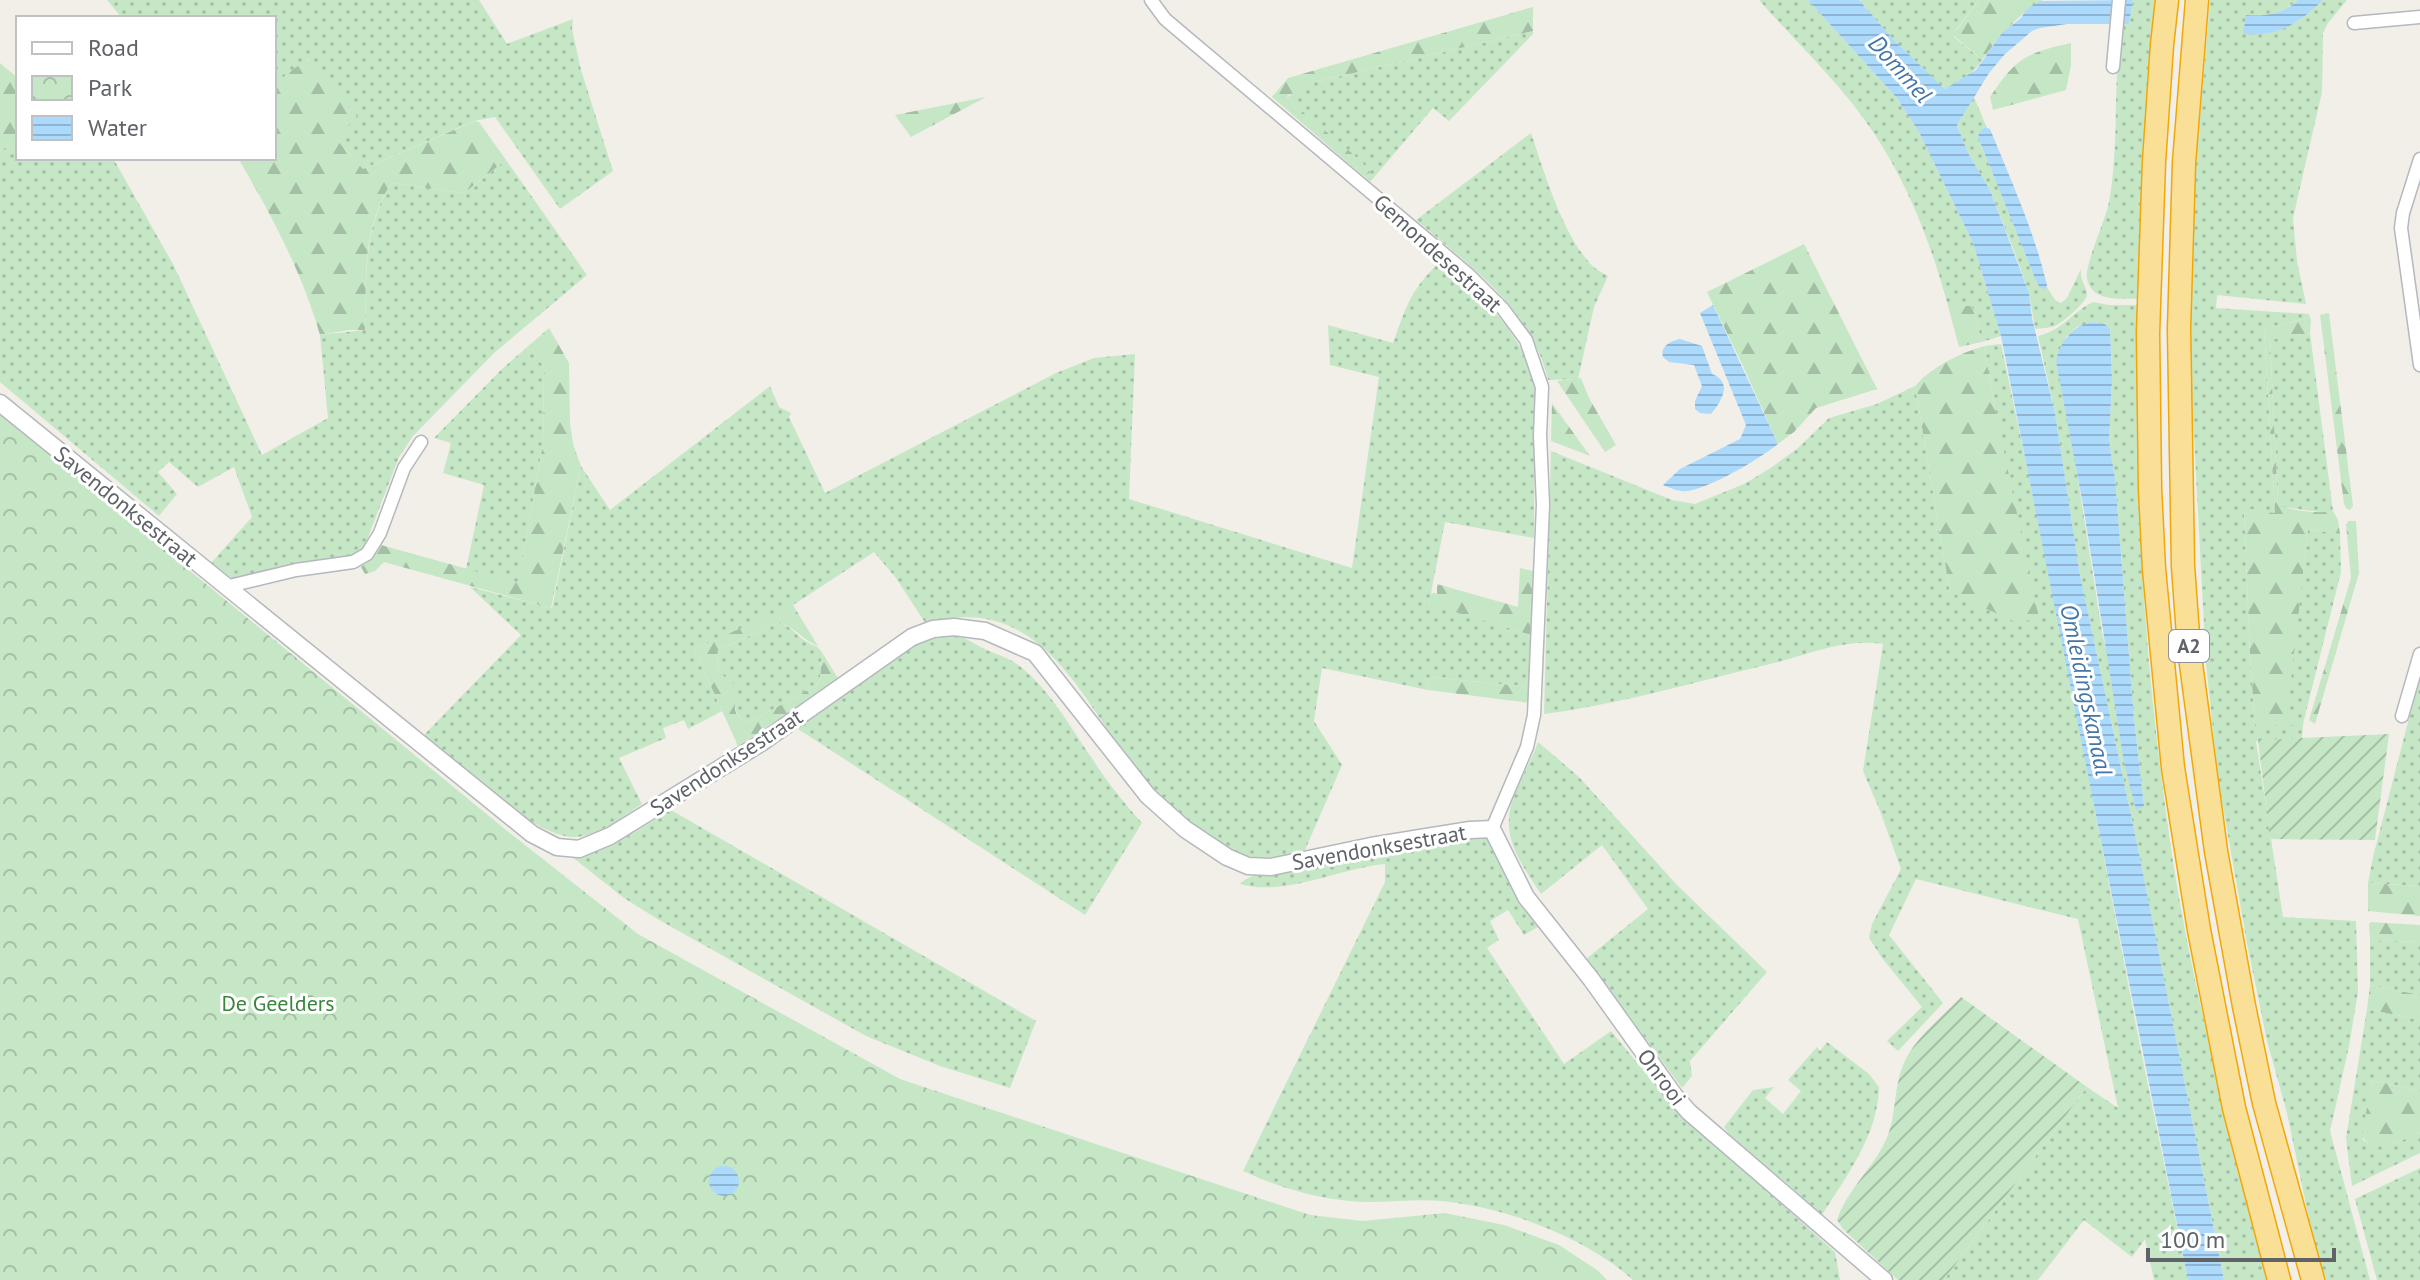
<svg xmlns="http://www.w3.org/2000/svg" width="2420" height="1280" viewBox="0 0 2420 1280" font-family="'PT Sans',sans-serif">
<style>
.grass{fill:url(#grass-dots);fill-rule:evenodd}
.forest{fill:url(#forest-firs)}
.park{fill:url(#park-crowns)}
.garden{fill:url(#garden-furrows)}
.water{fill:url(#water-rules)}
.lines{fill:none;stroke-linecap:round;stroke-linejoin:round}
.minor-casing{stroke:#b5b8bc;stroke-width:15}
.tertiary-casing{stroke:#b5b8bc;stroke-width:19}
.motorway-casing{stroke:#f2a707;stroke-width:25}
.minor{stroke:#fff;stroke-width:12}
.tertiary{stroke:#fff;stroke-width:16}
.motorway{stroke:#fae096;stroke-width:22}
.labels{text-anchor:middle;stroke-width:6;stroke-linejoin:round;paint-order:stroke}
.shield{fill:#fff;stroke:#8f9295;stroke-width:2}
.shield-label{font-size:20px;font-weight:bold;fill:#5f6368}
.street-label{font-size:22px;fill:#5f6368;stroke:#fff}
.park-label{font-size:22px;fill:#38853b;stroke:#fff}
.water-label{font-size:24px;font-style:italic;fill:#4475a7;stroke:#fff}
</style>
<defs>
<pattern id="grass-dots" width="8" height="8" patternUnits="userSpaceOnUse" patternTransform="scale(2)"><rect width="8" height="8" fill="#c6e7c6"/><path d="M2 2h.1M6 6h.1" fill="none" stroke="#a4bfa5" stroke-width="1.8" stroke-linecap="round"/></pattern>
<pattern id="forest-firs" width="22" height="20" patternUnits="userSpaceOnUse" patternTransform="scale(2)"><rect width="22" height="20" fill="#c6e7c6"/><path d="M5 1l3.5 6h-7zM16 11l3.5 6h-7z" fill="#a4bfa5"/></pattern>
<pattern id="park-crowns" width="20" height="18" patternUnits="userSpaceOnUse" patternTransform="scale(2)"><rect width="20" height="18" fill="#c6e7c6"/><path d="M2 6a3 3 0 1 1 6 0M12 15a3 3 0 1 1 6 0" fill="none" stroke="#a4bfa5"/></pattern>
<pattern id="garden-furrows" width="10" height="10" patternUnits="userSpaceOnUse" patternTransform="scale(2)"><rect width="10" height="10" fill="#c6e7c6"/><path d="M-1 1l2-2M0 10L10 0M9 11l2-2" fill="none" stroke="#a4bfa5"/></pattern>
<pattern id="water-rules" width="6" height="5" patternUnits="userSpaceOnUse" patternTransform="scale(2)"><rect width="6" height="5" fill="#acdafd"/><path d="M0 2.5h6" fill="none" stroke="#8fb4d1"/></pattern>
</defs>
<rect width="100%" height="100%" fill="#f1efe8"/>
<g class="grass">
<polygon points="107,0 479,0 507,44 573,19 572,29 581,70 613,171 560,209 495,117 474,121 363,169 336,139 308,59 274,84 274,18 122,18"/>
<path d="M1759,0H1808L1896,97L1919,132L1973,243L2001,336L1982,342L1972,307L1948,306C1928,231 1897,156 1846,96C1819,63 1788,33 1759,0Z"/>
<path d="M1859,0H1979L1956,30L1954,37L1982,60C1973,75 1960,82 1945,89L1893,39Z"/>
<path d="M2133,0H2158L2139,299C2120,298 2093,303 2087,279C2084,265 2106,220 2109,202C2120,143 2112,83 2122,24L2129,23Z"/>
<path d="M2210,0H2298L2284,10L2263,17L2243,34C2277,38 2300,22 2323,0H2347L2328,23L2323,33L2322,92L2293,218L2297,261L2306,304L2217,295L2216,308L2309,314L2310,317L2264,329L2275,513L2244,509L2250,656L2255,726L2289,719L2286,716L2308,529L2340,534L2341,572L2303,724L2302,739L2256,741L2283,917L2356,921L2358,992L2349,1046L2330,1131L2370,1280H2324L2311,1229L2287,1113L2267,1041L2247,943L2218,779L2206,663L2188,324L2196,162Z"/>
<polygon points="1533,31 1533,34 1449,121 1433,108 1370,182 1287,98 1296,90 1315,82"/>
<path d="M1974,97L1987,128L1984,127L1978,137L2039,287H2047L2055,300L2061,303L2067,298L2081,269C2080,283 2086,284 2087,294C2088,301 2062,323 2055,326C2049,328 2041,328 2035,329L2029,293L2017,259L1990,190L1968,153L1957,125Z"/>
<path d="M1531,133C1544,171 1561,230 1588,261C1593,268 1601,272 1608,276L1594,307L1578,379L1548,380C1531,308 1470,266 1416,220Z"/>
<path d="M18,137V158H113L174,266L262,455L328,418L320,335L365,330C367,274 362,233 391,183L464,193L506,160L587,275L494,353L413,436L399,457L363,550L351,558L281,566L233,579L211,563L252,517L234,467L198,487L169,462L158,472L177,494L159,516L0,382V152Z"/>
<path d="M1441,261C1482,296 1517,328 1535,380L1534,538L1445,522L1429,603L1531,635L1530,687L1429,677L1428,690L1322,668L1314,721L1342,765L1305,850C1292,853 1278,858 1264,858C1241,858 1220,844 1203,832C1183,817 1163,804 1147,785C1086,712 1046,587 926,624L896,578L874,552L787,609L694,649L722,711L688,729L684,720L663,728L666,738L619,758L642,804C623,816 600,836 576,837C533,838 457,764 423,736L521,635L470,587L552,608L581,466L610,510L770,386L779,407L791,413L789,417L825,493L1056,373L1094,358L1135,354L1129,499L1352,568L1379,377L1330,365L1328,325L1393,343C1407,305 1410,290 1441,261Z"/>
<path d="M2093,302L2109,305H2137C2137,365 2137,426 2139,487C2142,609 2154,733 2172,855C2194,999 2233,1139 2268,1280H2224L2138,848L2080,575L2055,413L2038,336C2063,330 2072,312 2093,302ZM2092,322L2103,323L2110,328L2112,380L2109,442L2115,478L2134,719L2144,806L2102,632L2075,460L2066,337L2077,327Z"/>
<polygon points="2310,333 2333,511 2328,513 2282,507 2278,504 2270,339"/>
<path d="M2001,344L2051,581L2141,1051L2188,1280H2154L2145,1239L2132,1257L2084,1220L2038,1280H1944L2087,1087L2118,1108L2078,919L1916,879L1889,935L1943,1003L1898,1051L1887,1041L1922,1007L1882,958L1869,938L1872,924L1901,869L1880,811L1863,771L1883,644C1845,638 1810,654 1774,663C1698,681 1622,704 1544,714L1551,451L1672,500L1695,504L1744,484L1769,469L1797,449L1829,418L1877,404L1915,386L1950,592L1995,408L1984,346Z"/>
<polygon points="525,349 532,350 544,367 543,444 518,584 466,569 484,485 443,473 451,443 434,438 503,368"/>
<path d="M777,623C792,625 795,635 807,642C815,647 818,645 823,654C818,666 824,671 817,685L750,722C728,716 738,699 733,683C718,677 717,666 717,651Z"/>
<path d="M944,636C970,636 968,642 989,651C999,655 1008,658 1017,664C1050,689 1070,727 1093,760C1108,783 1124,803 1142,823L1085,915L798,729L808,717L925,639Z"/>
<polygon points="2420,676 2420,886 2368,883 2373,857"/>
<path d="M1538,742L1579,777L1677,885L1767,972L1690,1061L1692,1076L1682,1088L1586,959L1648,909L1602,845L1541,894C1519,860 1499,836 1514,795C1521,777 1532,760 1538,742Z"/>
<path d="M671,810L1036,1021L1010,1088L940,1066L866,1036L659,920L624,898L572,857C610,851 639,829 671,810Z"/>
<path d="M1485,834L1512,887L1538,927L1524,935L1508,910L1490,921L1499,940L1487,948L1564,1064L1611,1031L1676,1110L1835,1252L1840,1280H1633C1586,1237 1505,1207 1442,1201C1418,1199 1392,1202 1368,1202C1324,1201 1282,1189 1243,1171L1385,882V864C1340,868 1285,897 1240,884C1252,868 1352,854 1376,849L1385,853Z"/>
<polygon points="2370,940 2420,942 2420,995 2370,985"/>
<path d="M2367,1009L2420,1020V1091L2372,1080L2363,1140C2381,1154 2402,1140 2420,1132V1153L2352,1186L2346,1138Z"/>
<path d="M1827,1042L1869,1074L1879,1087C1878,1135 1847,1175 1822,1215L1729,1134L1724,1127L1753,1090L1774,1087L1765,1098L1783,1114L1801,1091L1788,1080L1817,1047L1820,1051Z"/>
<polygon points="2420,1168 2420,1280 2377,1280 2355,1199"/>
</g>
<g class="forest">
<path d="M1979,0H2043C2020,11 1997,40 1982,60L1953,35Z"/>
<polygon points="1533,7 1533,31 1315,82 1287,96 1290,101 1361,161 1370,172 1366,176 1362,175 1272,97 1288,78"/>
<path d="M2071,43V65L2066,90L1993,110L1990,97C2016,58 2026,53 2071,43Z"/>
<path d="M307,59L357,116L336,139L363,169L475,121L479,122L506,160L464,193L391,183C361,233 367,274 365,330H349L320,335C302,272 271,214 238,158H274V84Z"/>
<polygon points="0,63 18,78 18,137 0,152"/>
<polygon points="986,97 911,137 895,115"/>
<polygon points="1804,244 1877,389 1816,408 1794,432 1778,444 1742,364 1707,292"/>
<polygon points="1948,306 1972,306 1982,342 1959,347"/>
<polygon points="2329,313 2353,506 2350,510 2347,509 2344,504 2320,315"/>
<path d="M2310,317L2311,320L2310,333L2270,340L2278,504C2290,511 2319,514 2333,511L2338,520L2340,534L2308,529L2287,716L2297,719L2296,725L2255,726L2250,656L2244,508L2275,513L2264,329Z"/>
<polygon points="549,328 569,363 570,423 573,444 581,466 551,608 384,562 375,571 365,574 361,567 371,559 381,545 518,583 543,444 544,367 532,350 525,349"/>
<path d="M1984,346L1995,408L2039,619L2015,622L1950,592L1915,386C1933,366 1958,354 1984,346Z"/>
<polygon points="1581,378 1589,398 1616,445 1605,452 1557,381"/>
<polygon points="1552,403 1590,456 1551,441"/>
<polygon points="2349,521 2356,521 2359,573 2315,724 2309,720 2351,578 2346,524"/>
<polygon points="1520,568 1533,571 1531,635 1429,604 1431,593 1437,594 1437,584 1518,607"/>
<path d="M793,605L818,646C802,640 794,625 777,623L717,651C717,677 720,671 737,687C736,703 728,716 750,722L817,685C824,671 818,666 823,654L839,680L738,746L694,649Z"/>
<polygon points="1429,677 1530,687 1530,703 1428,690"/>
<polygon points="2368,883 2420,886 2420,916 2368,911"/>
<polygon points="2371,922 2420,925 2420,942 2370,940 2369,924"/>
<polygon points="2370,985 2420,995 2420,1020 2367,1009"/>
<path d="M2372,1080L2420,1091V1132C2404,1139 2372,1159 2362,1135Z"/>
</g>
<polygon class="park" points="0,409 150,538 506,830 638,934 900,1079 1310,1215 1363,1221 1445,1213 1504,1225 1559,1245 1597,1270 1607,1280 0,1280"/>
<g class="garden">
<polygon points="2389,734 2375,840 2270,839 2258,740"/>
<path d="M1961,997L2087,1087L1944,1280H1898L1843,1229L1837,1220C1847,1189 1876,1166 1888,1135C1896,1114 1894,1089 1902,1068C1911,1041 1941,1018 1961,997Z"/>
</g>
<g class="water">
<polygon points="1808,0 1859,0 1893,39 1945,89 1976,70 2002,33 2021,18 2026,10 2040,1 2133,0 2129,24 2067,24 2040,28 2032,31 2005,54 1989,73 1957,125 1968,153 1990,190 2029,293 2032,318 2055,413 2080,575 2138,848 2224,1280 2188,1280 2001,336 1973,243 1919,132 1896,97"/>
<path d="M2298,0H2323C2298,24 2279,37 2243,34L2246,15C2265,17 2283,14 2298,0Z"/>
<path d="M1985,127L1990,129C2011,180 2034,231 2047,285L2046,289L2040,288L2037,283L1978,137L1980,131Z"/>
<path d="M1713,305L1778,444C1759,459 1711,488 1687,491C1679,492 1670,488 1663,485L1680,469L1740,439L1746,425L1700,313Z"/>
<path d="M2092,322L2103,323L2110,328L2112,380L2109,442L2115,478L2134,719L2144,806L2136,810L2124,762L2083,505L2056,361C2060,342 2072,326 2092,322Z"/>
<path d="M1680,339L1702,346L1712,374C1733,382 1722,401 1711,414L1700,413L1695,409V401L1702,386L1694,365L1669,362L1663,357C1660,346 1671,341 1680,339Z"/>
<circle cx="724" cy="1181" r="15"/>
</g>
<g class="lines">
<defs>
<g id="minor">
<polyline points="1151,0 1165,19 1185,36 1469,275 1503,309 1526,340 1542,387 1540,435 1543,505 1534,715 1527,747 1492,829"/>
<polyline points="2354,23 2420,17"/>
<polyline points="2113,67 2119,0"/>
<polyline points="2420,159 2403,213 2401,228 2420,365"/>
<polyline points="225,587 296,570 353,562 367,554 380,533 404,468 421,442"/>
<polyline points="2402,716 2420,654"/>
</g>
<polyline id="tertiary" points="0,403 532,834 557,847 579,849 610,836 761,743 912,637 933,629 954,627 985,631 1035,653 1148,796 1185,829 1227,857 1248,866 1271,867 1371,846 1470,830 1492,829 1526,897 1591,979 1674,1095 1689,1112 1884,1280"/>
<g id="motorway">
<polyline points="2167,0 2162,45 2154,162 2148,333 2150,489 2154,569 2173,768 2199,930 2234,1108 2279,1280"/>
<polyline points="2197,0 2184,163 2179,329 2183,566 2189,649 2216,851 2244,1006 2264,1103 2313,1280"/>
</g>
</defs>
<use href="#minor" class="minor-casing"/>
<use href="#tertiary" class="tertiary-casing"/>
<use href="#motorway" class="motorway-casing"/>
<use href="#minor" class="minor"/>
<use href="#tertiary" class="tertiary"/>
<use href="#motorway" class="motorway"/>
</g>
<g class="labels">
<rect class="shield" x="2169" y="630" width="40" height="32" rx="6"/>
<g class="shield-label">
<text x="2189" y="653">A2</text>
</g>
<g class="street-label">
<text transform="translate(1438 253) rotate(42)" y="8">Gemondesestraat</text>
<text transform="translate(126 506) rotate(39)" y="8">Savendonksestraat</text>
<text transform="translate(726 762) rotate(-33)" y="8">Savendonksestraat</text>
<text transform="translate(1379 847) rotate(-10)" y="8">Savendonksestraat</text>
<text transform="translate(1662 1077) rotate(53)" y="8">Onrooi</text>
</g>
<g class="park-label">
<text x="278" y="1011">De Geelders</text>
</g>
<g class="water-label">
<text transform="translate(1900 69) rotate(48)" y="8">Dommel</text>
<text transform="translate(2086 690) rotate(78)" y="8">Omleidingskanaal</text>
</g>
</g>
<rect x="16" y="16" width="260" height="144" fill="#ffffff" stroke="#bfc1c3" stroke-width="2"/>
<rect x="32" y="42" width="40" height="12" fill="#ffffff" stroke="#bfc1c3" stroke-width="2"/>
<text x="88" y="56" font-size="24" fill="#5f6368">Road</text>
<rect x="32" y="76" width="40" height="24" fill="url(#park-crowns)" stroke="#bfc1c3" stroke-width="2"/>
<text x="88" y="96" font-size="24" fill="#5f6368">Park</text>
<rect x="32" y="116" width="40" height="24" fill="url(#water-rules)" stroke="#bfc1c3" stroke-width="2"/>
<text x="88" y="136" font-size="24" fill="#5f6368">Water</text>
<path d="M2148 1248v12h186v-12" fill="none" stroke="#5f6368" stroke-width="4"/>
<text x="2160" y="1248" font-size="24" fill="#5f6368" stroke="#ffffff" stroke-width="6" paint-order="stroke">100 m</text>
</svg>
